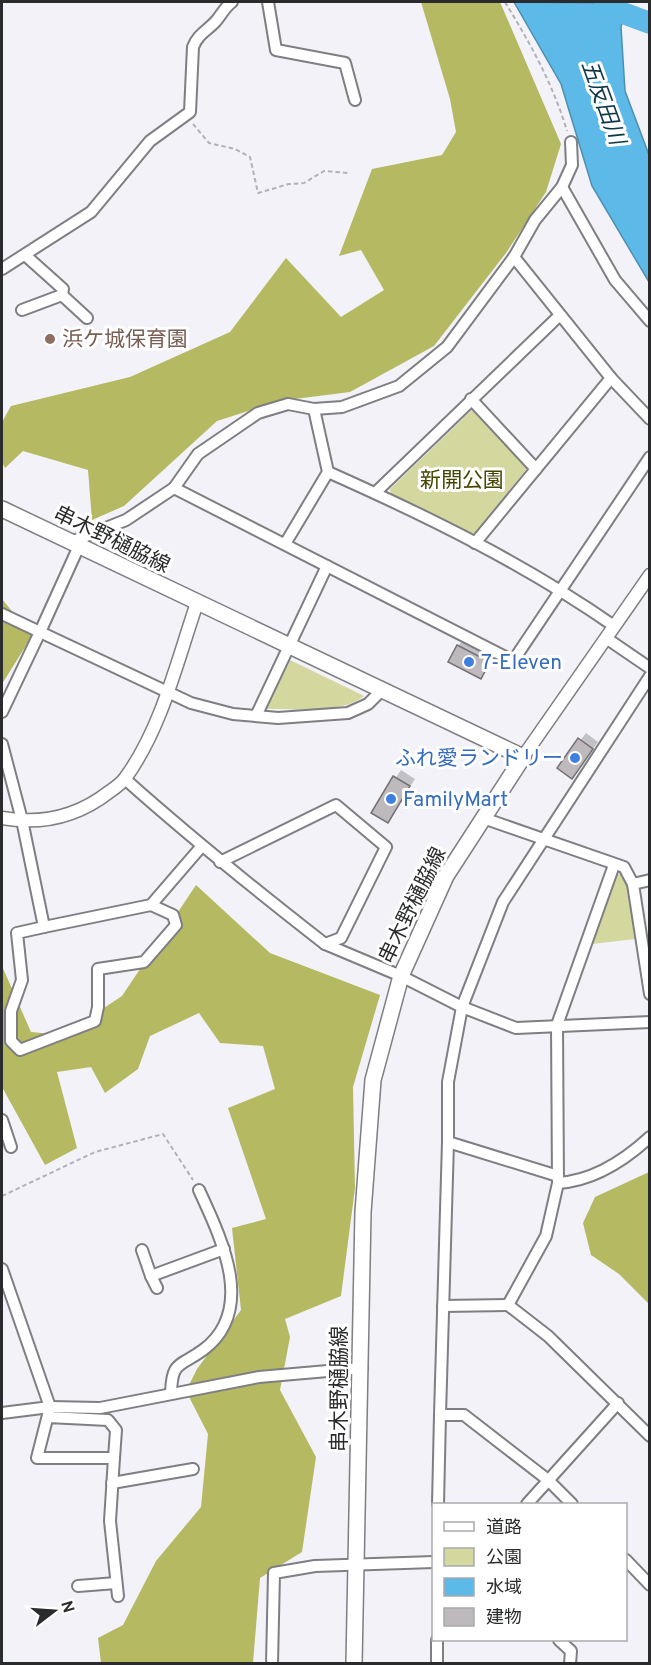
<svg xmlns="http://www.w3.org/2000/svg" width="651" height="1665" viewBox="0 0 651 1665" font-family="Overpass,'Noto Sans JP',sans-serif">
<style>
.green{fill:#d4d89f}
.forest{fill:#b4b962}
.water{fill:#5dbae8;stroke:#4e8fb0;stroke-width:1.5}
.shadow{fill:#0003}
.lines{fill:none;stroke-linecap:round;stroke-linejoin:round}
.river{stroke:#5dbae8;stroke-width:22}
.building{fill:#beb9bc;stroke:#757073;stroke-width:1.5}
.minor-casing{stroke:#7e7e83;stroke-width:14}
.tertiary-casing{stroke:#7e7e83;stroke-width:15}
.primary-casing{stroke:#7e7e83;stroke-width:18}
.path{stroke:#b2b2b6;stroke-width:2;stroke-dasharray:4.5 3;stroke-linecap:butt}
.minor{stroke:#fff;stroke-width:10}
.tertiary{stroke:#fff;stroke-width:12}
.primary{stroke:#fff;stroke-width:15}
.education-dot{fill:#8d6e63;stroke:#fff;stroke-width:2}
.shop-dot{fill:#3f7fe0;stroke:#fff;stroke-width:2}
.labels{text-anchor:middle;stroke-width:6;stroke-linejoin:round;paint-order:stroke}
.education-label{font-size:21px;fill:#785e54;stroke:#fff;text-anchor:start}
.park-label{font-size:21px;fill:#454700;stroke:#fff}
.street-label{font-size:21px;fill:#2a2b2c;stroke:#fff}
.shop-label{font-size:21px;fill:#366cbe;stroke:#fff;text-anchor:start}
.water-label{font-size:22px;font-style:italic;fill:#0c364a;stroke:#fff}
</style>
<rect width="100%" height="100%" fill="#f2f2f8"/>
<g class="green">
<polygon points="472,410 528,467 475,533 469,534 391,494 390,489"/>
<path d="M290,660L358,693L364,696C340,715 295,708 266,709Z"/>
<polygon points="614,873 623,875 635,907 637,935 635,939 592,944 590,939"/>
</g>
<g class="forest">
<polygon points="421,2 500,2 561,144 546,192 506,253 434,346 350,392 279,401 217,421 124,506 92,520 88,470 23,451 5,468 2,462 2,422 11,406 130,377 230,332 286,258 341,317 384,290 361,250 339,256 372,169 442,155 456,132 450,99"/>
<polygon points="2,599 32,636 2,684"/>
<polygon points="196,885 270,953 380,995 353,1087 355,1188 341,1296 285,1319 290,1337 280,1390 316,1457 302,1552 260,1578 253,1663 101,1663 98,1638 123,1625 156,1561 201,1507 208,1434 186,1391 197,1369 241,1310 232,1228 266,1219 228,1108 275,1089 263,1046 220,1043 199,1013 150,1036 138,1069 105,1093 91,1067 57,1072 77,1148 45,1165 2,1087 2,966 31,1032 63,1035 122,996"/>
<polygon points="649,1172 649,1304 619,1274 591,1255 583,1223 595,1197"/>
</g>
<polygon class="water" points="514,2 627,3 621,27 625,91 649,155 649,282 592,186 561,84"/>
<g class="shadow">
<polygon points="464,639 495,656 481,677 458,646"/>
<polygon points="586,733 598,742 572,777 559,768"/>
<polygon points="401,770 415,779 388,821 373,812"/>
</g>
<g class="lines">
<polyline class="river" points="605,2 612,9 650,23"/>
</g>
<g class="building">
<polygon points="457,645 490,662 481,679 448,662"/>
<polygon points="578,738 593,749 572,779 557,768"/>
<polygon points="393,776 410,786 388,823 371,813"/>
</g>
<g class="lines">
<defs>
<g id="minor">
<polyline points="268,2 276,50 345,63 355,100"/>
<polyline points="562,187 615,280 650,321"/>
<polyline points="514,257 611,378 650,419"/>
<path d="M2,269L91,212L150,141L190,112L193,47C198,34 207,31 216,21C222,14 224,8 232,2"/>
<polyline points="62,295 87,318"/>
<polyline points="22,310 62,295 63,289 25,255"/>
<polyline points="471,399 536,469"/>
<path d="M328,472C427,516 525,564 614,626"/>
<polyline points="174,488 513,661 650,457"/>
<polyline points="375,493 560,315"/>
<polyline points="71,542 126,520 174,488 198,454 258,413 288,404 314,409 342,407 399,386 447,347 514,257 535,220 562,187 572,165 571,142"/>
<polyline points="475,543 611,378"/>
<polyline points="285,544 328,472 314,409"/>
<polyline points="79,546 40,632 191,703 233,714 278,718 348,713 368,704 381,691"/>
<polyline points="2,614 40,632 2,712"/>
<polyline points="606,638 650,668"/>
<polyline points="256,716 327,566"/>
<polyline points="2,744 22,820 44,927 151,905 201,847"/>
<path d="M125,779C190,837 257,891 325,944L341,938L386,847L336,805L220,862"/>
<polyline points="483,818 624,867 633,884 650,994"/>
<polyline points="614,865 557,1025 558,1183 546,1236 508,1305 548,1336 650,1436"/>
<polyline points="633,884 650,880"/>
<polyline points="44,927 17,933 22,980 11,1011 11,1041 20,1050 95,1021 98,1007 98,969 144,962 176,925 173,915 151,905"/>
<polyline points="325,944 401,976 462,1007 516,1028 650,1022"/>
<polyline points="2,1120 11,1147"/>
<polyline points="448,1142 440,1415 464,1415 548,1480 572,1504"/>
<polyline points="558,1176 448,1142 448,1082 462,1007 503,902 650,676"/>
<path d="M558,1183C593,1181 625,1160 650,1137"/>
<polyline points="142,1250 151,1276 224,1249"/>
<polyline points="2,1269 50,1407 37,1458 114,1458 116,1430 108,1420 48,1417"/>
<polyline points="151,1276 157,1288"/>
<polyline points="443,1306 508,1305"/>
<path d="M171,1393C172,1360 180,1367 203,1350C257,1310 221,1238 199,1190"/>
<polyline points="2,1413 50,1407 100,1408 259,1377 362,1368"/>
<polyline points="114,1458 110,1521 118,1596"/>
<polyline points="112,1483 193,1469"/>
<polyline points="438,1504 440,1415"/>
<polyline points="527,1504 618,1403"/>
<polyline points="626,1560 650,1585"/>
<polyline points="78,1586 116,1583"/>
<polyline points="559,1640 571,1651 570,1664"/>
<polyline points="272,1664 274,1573 315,1566 434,1562"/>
<polyline points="437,1664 437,1640"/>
</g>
<g id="tertiary">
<polyline points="523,757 650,575"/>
<path d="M2,818C42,825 77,817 109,792C115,788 122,783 126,777C162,727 177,661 197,603"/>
</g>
<polyline id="primary" points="2,509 523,757 446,876 401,976 373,1080 363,1212 354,1664"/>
</defs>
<use href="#minor" class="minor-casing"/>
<use href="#tertiary" class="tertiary-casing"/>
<use href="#primary" class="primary-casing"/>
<g class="path">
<path d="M505,2C530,43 553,84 567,131"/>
<polyline points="193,124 209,143 235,149 250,157 258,193 289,184 304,183 324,171 348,173"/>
<polyline points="2,1196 95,1152 163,1134 193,1180"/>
</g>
<use href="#minor" class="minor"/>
<use href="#tertiary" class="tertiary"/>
<use href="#primary" class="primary"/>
</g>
<circle class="education-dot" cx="50" cy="339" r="6"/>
<g class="shop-dot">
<circle cx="469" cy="662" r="6"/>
<circle cx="575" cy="758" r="6"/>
<circle cx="391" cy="799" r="6"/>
</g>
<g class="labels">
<g class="education-label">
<text x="62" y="346">浜ケ城保育園</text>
</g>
<g class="park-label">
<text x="462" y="487">新開公園</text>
</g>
<g class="street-label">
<text transform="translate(112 539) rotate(26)" y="7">串木野樋脇線</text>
<text transform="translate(412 905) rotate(-64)" y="7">串木野樋脇線</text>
<text transform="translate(339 1389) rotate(-90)" y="7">串木野樋脇線</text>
</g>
<g class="shop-label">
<text x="481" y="669">7-Eleven</text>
<text x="563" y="765" text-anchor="end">ふれ愛ランドリー</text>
<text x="403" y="806">FamilyMart</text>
</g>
<g class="water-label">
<text transform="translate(604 102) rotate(70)" y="8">五反田川</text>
</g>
</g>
<rect width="651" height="1665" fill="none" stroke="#2a2b2c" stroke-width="6"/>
<rect x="432" y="1503" width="195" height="138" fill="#ffffff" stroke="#aaaaab" stroke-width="1.5"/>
<rect x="444" y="1522" width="30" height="9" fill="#ffffff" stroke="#aaaaab" stroke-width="1.5"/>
<text x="486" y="1533" font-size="18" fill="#2a2b2c">道路</text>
<rect x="444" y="1548" width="30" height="18" fill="#d4d89f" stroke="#aaaaab" stroke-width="1.5"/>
<text x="486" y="1563" font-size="18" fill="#2a2b2c">公園</text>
<rect x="444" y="1578" width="30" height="18" fill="#5dbae8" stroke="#aaaaab" stroke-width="1.5"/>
<text x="486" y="1593" font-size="18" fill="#2a2b2c">水域</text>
<rect x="444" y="1608" width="30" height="18" fill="#beb9bc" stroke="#aaaaab" stroke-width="1.5"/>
<text x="486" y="1623" font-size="18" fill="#2a2b2c">建物</text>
<g transform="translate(54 1611) rotate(73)" stroke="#ffffff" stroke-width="4.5" paint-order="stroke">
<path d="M0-4.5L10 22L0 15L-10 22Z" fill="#2a2b2c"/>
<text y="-9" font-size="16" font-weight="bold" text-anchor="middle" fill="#2a2b2c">N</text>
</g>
</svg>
